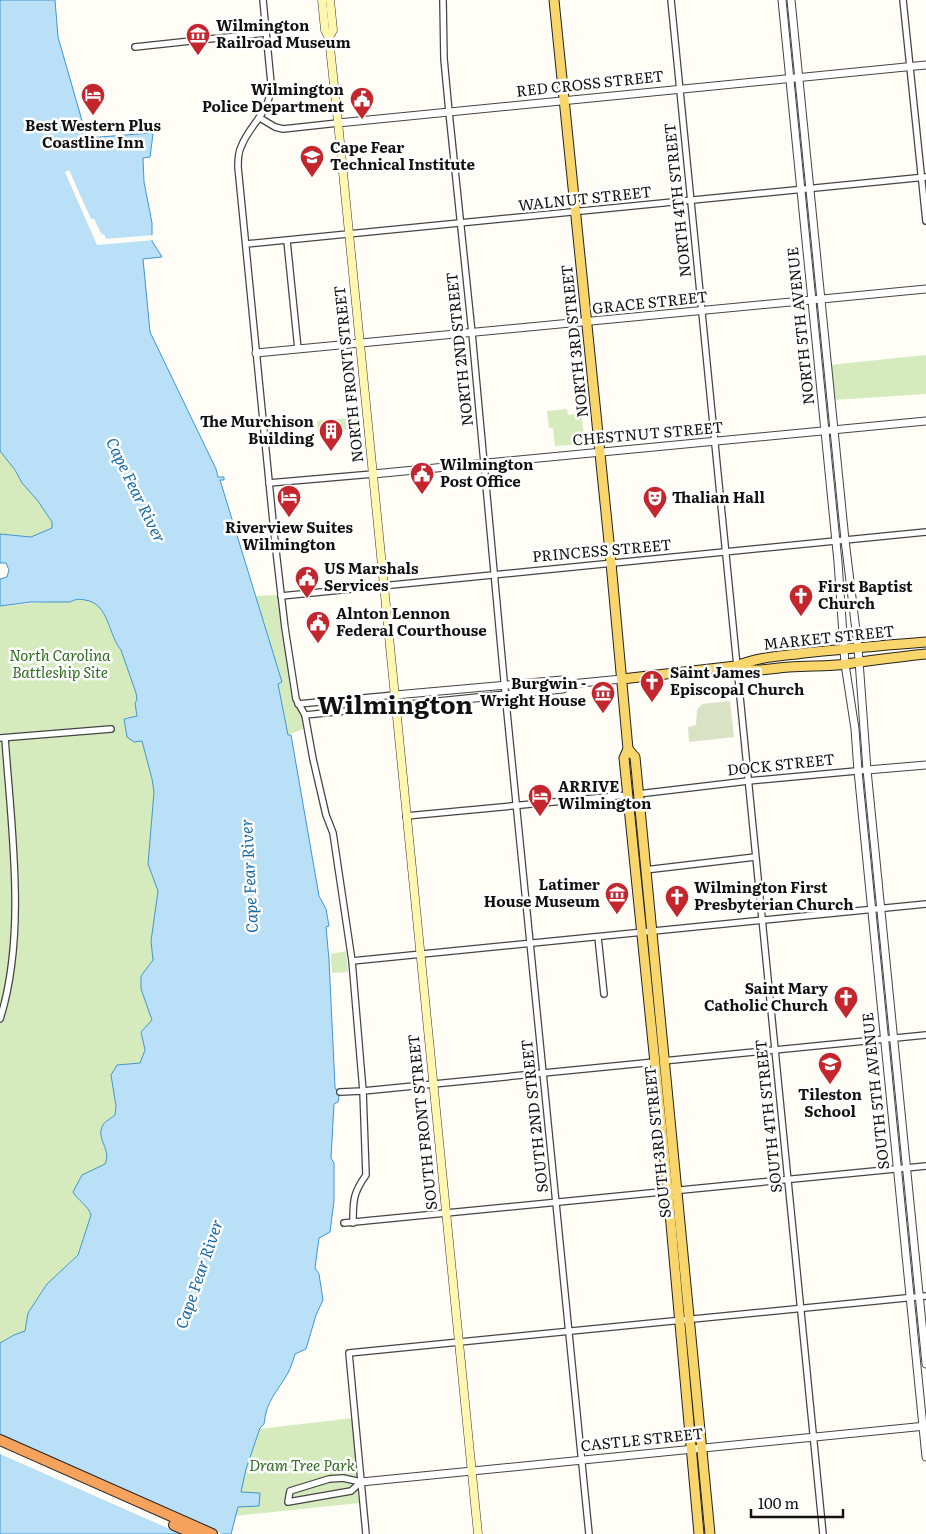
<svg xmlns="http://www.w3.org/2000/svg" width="926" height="1534" viewBox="0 0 926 1534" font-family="Literata,serif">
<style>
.green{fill:#d5ebbd}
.cemetery{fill:#d9e3c4}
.water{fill:#b9e0f7;stroke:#3f96cf}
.pier{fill:#fffdf5}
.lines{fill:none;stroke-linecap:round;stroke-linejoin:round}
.minor-casing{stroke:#444;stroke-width:8}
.tertiary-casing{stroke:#444;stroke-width:9}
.secondary-casing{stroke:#333;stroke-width:9}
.primary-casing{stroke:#222;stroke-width:11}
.motorway-casing{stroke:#222;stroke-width:12}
.minor{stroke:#fff;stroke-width:5.5}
.tertiary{stroke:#fff;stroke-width:7}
.secondary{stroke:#fff6b0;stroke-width:8}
.primary{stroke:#f9d66b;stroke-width:9}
.motorway{stroke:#f5a25d;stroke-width:10}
.labels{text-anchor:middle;stroke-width:5;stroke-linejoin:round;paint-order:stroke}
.poi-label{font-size:15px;font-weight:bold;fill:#111;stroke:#fff;text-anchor:start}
.street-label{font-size:15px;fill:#111;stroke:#fff}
.park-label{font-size:15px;font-style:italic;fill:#2f6b1f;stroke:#fff}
.water-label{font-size:16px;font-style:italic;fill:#1768a6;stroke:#fff}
.town-label{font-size:25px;font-weight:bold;fill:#111;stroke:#fff}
</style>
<rect width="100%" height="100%" fill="#fffdf5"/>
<g class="green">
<polygon points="926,355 926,394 833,400 830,365"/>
<polygon points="567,409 568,415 576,414 576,412 581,411 585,444 555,446 553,428 549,428 547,411"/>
<polygon points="359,417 360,428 318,433 317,421"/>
<polygon points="0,451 15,470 22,483 38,501 52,522 52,528 31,537 0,534"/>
<polygon points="277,595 294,701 302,716 303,729 288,735 278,683 282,682 255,596"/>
<path d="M83,599C111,605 106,632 121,650L136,693L137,700L135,703L137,716L124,718L125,726L142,741L152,779L154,792L148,864L158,891L151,941L153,960L141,989L152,1020L141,1032L145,1050L140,1063L117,1065L115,1115C112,1118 105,1122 103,1125C95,1139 112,1149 105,1164L82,1175L73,1192C78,1201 88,1205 91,1215L78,1255L47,1284L28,1313L25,1331L14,1335L0,1343V606Z"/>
<polygon points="346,951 348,972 332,973 331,954"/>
<polygon points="353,1418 359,1503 235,1516 246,1469 259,1429"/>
</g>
<polygon class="cemetery" points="730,701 734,737 689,742 688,727 696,725 697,710 702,704"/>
<path class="water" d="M0,0H55L58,37L87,138L151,133L153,134L150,157L143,158L144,182L152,223V241L162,257L143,259L150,332L216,469L218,477H224V480H220L282,682L278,684L288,735H291L319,896L326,909L329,926L326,927L329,960L335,1087L339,1096L338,1102L334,1104L331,1158L334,1163V1201L330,1232L319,1238L315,1268L319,1274L323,1300L316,1315L306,1349L295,1354C293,1361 291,1367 288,1373C277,1392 266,1401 264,1424L260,1428L246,1469L241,1492L260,1493L259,1506L238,1507L231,1534H0V1343L14,1335L25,1331L28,1313L47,1284L78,1255L91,1215C88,1205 78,1201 73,1192L82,1175L105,1164C112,1149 95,1139 103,1125C105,1121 112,1118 115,1115L116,1106L111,1075L117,1065L140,1063L145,1050L141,1032L152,1020L141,989V976L153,960L151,941L158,891L148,864L154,792L152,779L142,741L134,742L127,737L124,719L137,716L135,703L137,700L136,693L121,650C108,635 109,603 85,600C80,599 75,599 70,602H31L0,606V579L7,577L9,570L6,563H0V534L31,537L52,528V522L38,501L22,483L15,470L0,451Z"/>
<g class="pier">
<polygon points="69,170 91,219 94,219 102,235 104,234 106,239 154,235 154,240 97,245 65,172"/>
<polygon points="0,1436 222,1534 181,1534 0,1454"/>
</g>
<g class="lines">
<defs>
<g id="minor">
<path d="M263,0L271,83C271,113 250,123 241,147C238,153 238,160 238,167L275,542L285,628L296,699L305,715L313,759L326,815L333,833L352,961L363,1091L366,1175C353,1193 353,1201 353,1223"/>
<polyline points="443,0 444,59 449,112 472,333 506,702 589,1534"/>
<polyline points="671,0 823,1534"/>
<polyline points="903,0 926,221"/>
<polyline points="135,47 266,33"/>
<polyline points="260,118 275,127 283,129 338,123"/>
<polyline points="287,241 298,349"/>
<polyline points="246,244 926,177"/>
<polyline points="269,483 373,474"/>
<polyline points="281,596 926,532"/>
<polyline points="298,704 395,695"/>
<polyline points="305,715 396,706"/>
<polyline points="0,738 111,729"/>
<polyline points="638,794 748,781 867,770"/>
<polyline points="406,816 628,795"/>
<polyline points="645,870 755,857"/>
<polyline points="598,937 604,994"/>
<polyline points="352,961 926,904"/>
<path d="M0,1019C27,934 11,826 5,738"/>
<polyline points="663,1061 926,1035"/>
<polyline points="340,1092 363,1091 655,1062"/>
<polyline points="344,1223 926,1166"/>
<polygon points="343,1478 361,1482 351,1491 288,1502 290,1491 329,1479"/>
<polyline points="366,1534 349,1353 926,1296"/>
</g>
<g id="tertiary">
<polyline points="782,0 838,562 845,664 855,729 858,771 926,1457"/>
<polyline points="791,0 845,540 858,647 867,770 926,1364"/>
<polyline points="338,123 926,65"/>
<polyline points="256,353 926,289"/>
<polyline points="373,474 926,421"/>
<polyline points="395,695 562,680 570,684 622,679"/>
<polyline points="396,706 563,689 570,684"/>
<polyline points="867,770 926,765"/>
<polyline points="361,1482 926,1426"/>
</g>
<g id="secondary">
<polyline points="322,0 325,30 329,38 339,132 478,1534"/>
<polyline points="329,38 333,30 330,0"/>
</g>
<g id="primary">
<polyline points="554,0 610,552 628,749 624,758 668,1191 699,1534"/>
<path d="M736,666C752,674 771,668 789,667C808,665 827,667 846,664C873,660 899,657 926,654"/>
<path d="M622,679L736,666C758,657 781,656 804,653C844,649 885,645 926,642"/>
<polyline points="628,749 635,757 710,1534"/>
</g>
<g id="motorway">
<polyline points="0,1440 212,1534"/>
<polyline points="174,1525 195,1534"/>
</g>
</defs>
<use href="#minor" class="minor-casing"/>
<use href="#tertiary" class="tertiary-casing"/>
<use href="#secondary" class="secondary-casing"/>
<use href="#primary" class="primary-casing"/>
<use href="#motorway" class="motorway-casing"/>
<use href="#minor" class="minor"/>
<use href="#tertiary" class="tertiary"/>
<use href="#secondary" class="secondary"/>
<use href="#primary" class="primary"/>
<use href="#motorway" class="motorway"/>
</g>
<defs>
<symbol id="museum-pin" viewBox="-11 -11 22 30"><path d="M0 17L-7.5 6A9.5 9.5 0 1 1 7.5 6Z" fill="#c4262e" stroke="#fff"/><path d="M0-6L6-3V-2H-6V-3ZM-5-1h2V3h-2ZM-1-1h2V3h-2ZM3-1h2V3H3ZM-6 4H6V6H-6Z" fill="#fff"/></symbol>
<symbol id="hotel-pin" viewBox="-11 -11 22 30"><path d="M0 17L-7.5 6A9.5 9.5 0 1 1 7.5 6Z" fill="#c4262e" stroke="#fff"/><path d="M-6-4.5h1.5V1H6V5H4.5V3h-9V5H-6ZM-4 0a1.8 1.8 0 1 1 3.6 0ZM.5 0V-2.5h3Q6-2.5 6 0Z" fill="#fff"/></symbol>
<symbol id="civic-pin" viewBox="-11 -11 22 30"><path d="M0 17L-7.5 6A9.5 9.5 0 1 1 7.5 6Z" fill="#c4262e" stroke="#fff"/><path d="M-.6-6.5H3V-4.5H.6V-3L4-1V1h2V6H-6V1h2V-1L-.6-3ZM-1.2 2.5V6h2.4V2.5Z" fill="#fff"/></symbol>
<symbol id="school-pin" viewBox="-11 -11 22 30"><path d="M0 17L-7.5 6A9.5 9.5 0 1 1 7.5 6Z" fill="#c4262e" stroke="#fff"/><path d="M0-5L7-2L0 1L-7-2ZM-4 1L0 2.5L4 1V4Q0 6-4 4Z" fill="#fff"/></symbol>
<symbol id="building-pin" viewBox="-11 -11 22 30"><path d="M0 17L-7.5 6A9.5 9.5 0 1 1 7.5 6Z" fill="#c4262e" stroke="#fff"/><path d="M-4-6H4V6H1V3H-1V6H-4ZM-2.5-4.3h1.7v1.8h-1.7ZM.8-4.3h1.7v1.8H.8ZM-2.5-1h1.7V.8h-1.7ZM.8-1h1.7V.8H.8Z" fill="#fff"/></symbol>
<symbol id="theatre-pin" viewBox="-11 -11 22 30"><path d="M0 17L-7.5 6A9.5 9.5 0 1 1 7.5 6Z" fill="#c4262e" stroke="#fff"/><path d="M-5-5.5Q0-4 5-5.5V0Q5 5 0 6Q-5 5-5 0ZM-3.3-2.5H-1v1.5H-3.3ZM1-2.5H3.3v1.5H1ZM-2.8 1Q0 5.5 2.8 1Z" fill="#fff"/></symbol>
<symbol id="church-pin" viewBox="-11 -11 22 30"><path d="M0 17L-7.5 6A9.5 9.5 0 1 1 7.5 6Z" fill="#c4262e" stroke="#fff"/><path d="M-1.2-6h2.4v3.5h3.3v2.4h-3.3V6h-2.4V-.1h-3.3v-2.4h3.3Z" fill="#fff"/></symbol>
</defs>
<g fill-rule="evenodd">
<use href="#museum-pin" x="184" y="21" width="28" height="38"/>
<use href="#hotel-pin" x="79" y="81" width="28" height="38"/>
<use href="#civic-pin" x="348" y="85" width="28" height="38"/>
<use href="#school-pin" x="298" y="143" width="28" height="38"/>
<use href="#building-pin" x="317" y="417" width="28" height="38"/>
<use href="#civic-pin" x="408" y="460" width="28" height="38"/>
<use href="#hotel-pin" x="275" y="483" width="28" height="38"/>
<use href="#theatre-pin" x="641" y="484" width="28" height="38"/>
<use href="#civic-pin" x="293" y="564" width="28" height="38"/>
<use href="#church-pin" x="787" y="582" width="28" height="38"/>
<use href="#civic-pin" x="304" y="609" width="28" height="38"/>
<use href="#church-pin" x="638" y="668" width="28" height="38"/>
<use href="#museum-pin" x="589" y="679" width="28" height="38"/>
<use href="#hotel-pin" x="526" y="782" width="28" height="38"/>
<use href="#museum-pin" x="603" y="880" width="28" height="38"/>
<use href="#church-pin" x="663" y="883" width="28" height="38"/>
<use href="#church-pin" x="832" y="984" width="28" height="38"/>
<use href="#school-pin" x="816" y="1050" width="28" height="38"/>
</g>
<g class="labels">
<g class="poi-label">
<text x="216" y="31">Wilmington<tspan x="216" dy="17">Railroad Museum</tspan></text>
<text x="344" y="95" text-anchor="end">Wilmington<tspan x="344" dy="17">Police Department</tspan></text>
<text x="93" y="131" text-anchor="middle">Best Western Plus<tspan x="93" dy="17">Coastline Inn</tspan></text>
<text x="330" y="153">Cape Fear<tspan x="330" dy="17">Technical Institute</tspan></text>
<text x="314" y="427" text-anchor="end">The Murchison<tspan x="314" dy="17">Building</tspan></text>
<text x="440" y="470">Wilmington<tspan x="440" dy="17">Post Office</tspan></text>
<text x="672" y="503">Thalian Hall</text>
<text x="289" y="533" text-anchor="middle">Riverview Suites<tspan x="289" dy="17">Wilmington</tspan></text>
<text x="324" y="574">US Marshals<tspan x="324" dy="17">Services</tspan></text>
<text x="818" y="592">First Baptist<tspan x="818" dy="17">Church</tspan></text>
<text x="336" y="619">Alnton Lennon<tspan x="336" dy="17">Federal Courthouse</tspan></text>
<text x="670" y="678">Saint James<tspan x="670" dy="17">Episcopal Church</tspan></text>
<text x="586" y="689" text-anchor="end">Burgwin -<tspan x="586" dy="17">Wright House</tspan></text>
<text x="558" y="792">ARRIVE<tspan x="558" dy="17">Wilmington</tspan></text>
<text x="600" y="890" text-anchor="end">Latimer<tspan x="600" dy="17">House Museum</tspan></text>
<text x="694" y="893">Wilmington First<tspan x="694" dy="17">Presbyterian Church</tspan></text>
<text x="828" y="994" text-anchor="end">Saint Mary<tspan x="828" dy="17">Catholic Church</tspan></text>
<text x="830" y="1100" text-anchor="middle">Tileston<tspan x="830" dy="17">School</tspan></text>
</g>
<g class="street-label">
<text transform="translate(590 84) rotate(-6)" y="5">RED CROSS STREET</text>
<text transform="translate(585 199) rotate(-6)" y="5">WALNUT STREET</text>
<text transform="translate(678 200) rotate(-96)" y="5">NORTH 4TH STREET</text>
<text transform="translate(650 303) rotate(-6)" y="5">GRACE STREET</text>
<text transform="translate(801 326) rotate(-96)" y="5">NORTH 5TH AVENUE</text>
<text transform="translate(575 341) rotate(-96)" y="5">NORTH 3RD STREET</text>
<text transform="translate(460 349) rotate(-96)" y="5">NORTH 2ND STREET</text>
<text transform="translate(349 374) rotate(-96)" y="5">NORTH FRONT STREET</text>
<text transform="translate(648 434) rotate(-5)" y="5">CHESTNUT STREET</text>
<text transform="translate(602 551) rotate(-5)" y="5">PRINCESS STREET</text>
<text transform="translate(829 638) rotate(-6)" y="5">MARKET STREET</text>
<text transform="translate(781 765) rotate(-6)" y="5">DOCK STREET</text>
<text transform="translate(876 1091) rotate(-96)" y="5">SOUTH 5TH AVENUE</text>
<text transform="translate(535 1116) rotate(-96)" y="5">SOUTH 2ND STREET</text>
<text transform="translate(769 1116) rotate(-96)" y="5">SOUTH 4TH STREET</text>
<text transform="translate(423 1122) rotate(-96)" y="5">SOUTH FRONT STREET</text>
<text transform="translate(658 1142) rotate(-96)" y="5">SOUTH 3RD STREET</text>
<text transform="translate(642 1440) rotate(-6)" y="5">CASTLE STREET</text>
</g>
<g class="park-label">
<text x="60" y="661">North Carolina<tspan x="60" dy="17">Battleship Site</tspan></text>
<text x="302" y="1471">Dram Tree Park</text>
</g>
<g class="water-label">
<text transform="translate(136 490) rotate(64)" y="6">Cape Fear River</text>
<text transform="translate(249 876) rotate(-93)" y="6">Cape Fear River</text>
<text transform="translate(199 1274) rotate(-71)" y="6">Cape Fear River</text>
</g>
<g class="town-label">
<text x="395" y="714">Wilmington</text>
</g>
</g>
<path d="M751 1509v8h92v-8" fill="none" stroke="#111111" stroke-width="2.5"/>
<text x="758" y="1509" font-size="15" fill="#111111" stroke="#ffffff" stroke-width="4" paint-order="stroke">100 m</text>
</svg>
